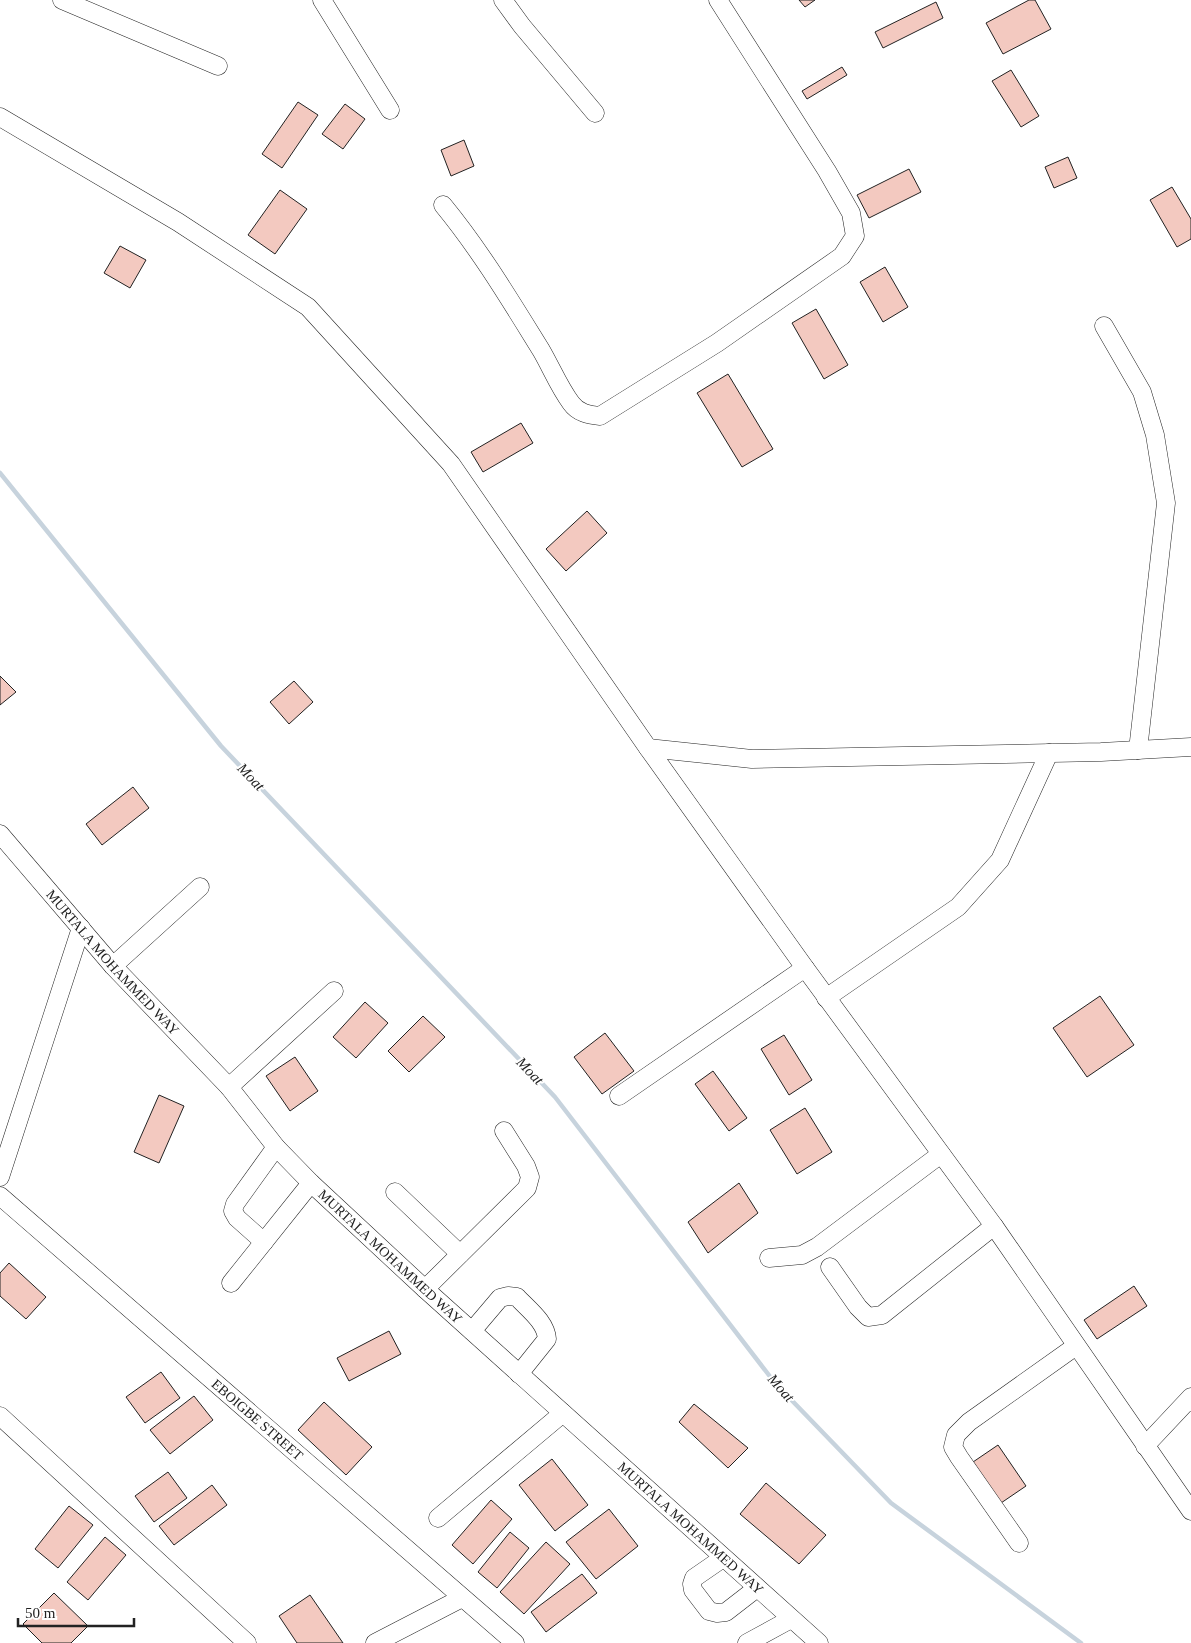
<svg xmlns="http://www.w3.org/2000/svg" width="1191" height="1643" viewBox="0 0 1191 1643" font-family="Georgia,serif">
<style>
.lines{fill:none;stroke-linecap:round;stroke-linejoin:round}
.stream{stroke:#c7d3dd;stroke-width:4.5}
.building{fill:#f3c9c0;stroke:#222}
.minor-casing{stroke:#222;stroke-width:19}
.minor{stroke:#fff;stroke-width:18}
.labels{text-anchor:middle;stroke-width:4;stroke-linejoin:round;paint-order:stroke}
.street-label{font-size:14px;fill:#222;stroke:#fff}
.water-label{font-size:15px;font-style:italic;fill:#222;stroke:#fff}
</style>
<rect width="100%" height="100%" fill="#fff"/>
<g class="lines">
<polyline class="stream" points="0,473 221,746 555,1097 775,1383 891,1503 1081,1643"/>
</g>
<g class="building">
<polygon points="799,0 815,0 805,7"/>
<polygon points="1029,0 1035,0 1051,29 1003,54 986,23"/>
<polygon points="936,2 943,18 883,48 875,32"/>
<polygon points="842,67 847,75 807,99 802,91"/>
<polygon points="1011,70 1039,116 1021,127 992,81"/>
<polygon points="298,102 318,115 282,168 262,154"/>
<polygon points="345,104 365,119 343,149 322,134"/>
<polygon points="464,140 474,166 451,176 441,150"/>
<polygon points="1068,157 1077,178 1054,188 1045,167"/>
<polygon points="909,169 921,192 869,218 857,195"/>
<polygon points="1172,187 1191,219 1191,239 1177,247 1150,200"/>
<polygon points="280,190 307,209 275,254 248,235"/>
<polygon points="120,246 146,260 130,288 104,273"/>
<polygon points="885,267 908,307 883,322 860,282"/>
<polygon points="816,309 848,365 824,379 792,323"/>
<polygon points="728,374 773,449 742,467 697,393"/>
<polygon points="521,423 533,443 483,472 471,452"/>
<polygon points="587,511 607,533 566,571 546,549"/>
<polygon points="0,676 16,692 0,705"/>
<polygon points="294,681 313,702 289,724 270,702"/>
<polygon points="133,787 149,808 102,845 86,824"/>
<polygon points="1100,996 1134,1045 1087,1077 1053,1028"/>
<polygon points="365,1002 388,1023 356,1058 333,1037"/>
<polygon points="423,1016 445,1037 409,1072 388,1051"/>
<polygon points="605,1033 634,1071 602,1094 574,1057"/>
<polygon points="784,1035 812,1080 789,1095 761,1049"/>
<polygon points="295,1057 318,1091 290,1111 266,1076"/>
<polygon points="713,1071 747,1118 729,1131 695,1084"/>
<polygon points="159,1095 184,1106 159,1163 134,1152"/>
<polygon points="805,1108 832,1152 797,1174 770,1130"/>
<polygon points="739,1183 758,1213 708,1253 688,1222"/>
<polygon points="9,1263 46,1297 26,1319 0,1296 0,1273"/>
<polygon points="1134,1286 1147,1306 1097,1339 1084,1320"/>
<polygon points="389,1331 401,1354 349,1381 337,1358"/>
<polygon points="161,1372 180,1398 145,1423 126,1397"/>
<polygon points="194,1396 213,1420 170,1454 150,1430"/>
<polygon points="324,1402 372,1447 346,1475 298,1430"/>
<polygon points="694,1404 748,1448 728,1468 679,1422"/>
<polygon points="998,1445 1026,1486 1001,1503 973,1462"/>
<polygon points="552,1459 588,1505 555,1531 519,1485"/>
<polygon points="168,1472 187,1498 154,1522 135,1496"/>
<polygon points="766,1483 826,1535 799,1564 740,1514"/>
<polygon points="212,1485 227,1505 174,1545 159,1526"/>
<polygon points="491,1500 512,1519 473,1564 452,1545"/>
<polygon points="69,1506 93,1525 58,1568 35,1549"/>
<polygon points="609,1509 638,1546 596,1579 566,1542"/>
<polygon points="510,1532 529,1548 497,1588 478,1572"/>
<polygon points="105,1537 126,1555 88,1600 67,1582"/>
<polygon points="546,1542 570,1564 524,1614 500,1592"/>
<polygon points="582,1574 597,1593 546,1632 531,1612"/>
<polygon points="54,1593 88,1626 71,1643 42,1643 23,1624"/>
<polygon points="310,1595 343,1643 297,1643 279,1616"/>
</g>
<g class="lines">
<defs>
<g id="minor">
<polyline points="62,0 218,66"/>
<polyline points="322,0 390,110"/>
<polyline points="503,0 522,26 595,113"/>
<polyline points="0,117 178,222 308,307 451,464 648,748 805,968 994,1226 1191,1511"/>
<path d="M443,205C480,250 510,300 541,350C551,367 559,387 571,403C578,413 589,415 600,416L717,343L842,256L855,236L851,213L827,171L718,0"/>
<polyline points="1104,326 1142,392 1155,435 1166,503 1138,750"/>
<polyline points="648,748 752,759 1101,752 1191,747"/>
<path id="s1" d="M0,834L113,966L229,1087L276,1147L311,1183L425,1289L819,1643"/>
<polyline points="113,966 200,887"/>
<polyline points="826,998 958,907 1000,860 1049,753"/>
<polyline points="229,1087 334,991"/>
<polyline points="619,1096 805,968"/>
<polyline points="0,1177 81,928"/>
<polyline points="395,1192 460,1254"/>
<path id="s2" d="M0,1196L515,1643"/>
<polyline points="264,1242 237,1218 233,1211 235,1204 276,1147"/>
<polyline points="769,1258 802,1255 817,1247 941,1154"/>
<polyline points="830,1267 858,1307 868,1317 882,1315 994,1226"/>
<polyline points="231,1283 311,1183"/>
<polyline points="425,1289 527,1188 530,1177 526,1166 504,1131"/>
<path d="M472,1331L500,1298L508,1296L517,1297C528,1309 546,1322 547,1339L519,1374"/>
<polyline points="0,1416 247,1643"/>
<polyline points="1145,1446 1191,1397"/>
<polyline points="438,1518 563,1413"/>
<polyline points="1019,1543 959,1457 953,1447 956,1435 969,1422 1076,1346"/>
<polyline points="723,1558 694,1578 692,1584 693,1590 709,1611 717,1613 726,1612 757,1588"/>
<polyline points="375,1643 462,1598"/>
<polyline points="747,1643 791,1619"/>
</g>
</defs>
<use href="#minor" class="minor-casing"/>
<use href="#minor" class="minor"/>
</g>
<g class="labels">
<g class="street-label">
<text dy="5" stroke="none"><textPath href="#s1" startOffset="171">MURTALA MOHAMMED WAY</textPath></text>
<text dy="5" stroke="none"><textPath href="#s1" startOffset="576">MURTALA MOHAMMED WAY</textPath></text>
<text dy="5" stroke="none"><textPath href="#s2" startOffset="341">EBOIGBE STREET</textPath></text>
<text dy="5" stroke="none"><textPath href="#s1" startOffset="981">MURTALA MOHAMMED WAY</textPath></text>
</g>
<g class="water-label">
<text transform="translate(251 777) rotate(46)" y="5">Moat</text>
<text transform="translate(530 1071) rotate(46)" y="5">Moat</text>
<text transform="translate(781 1388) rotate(48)" y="5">Moat</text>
</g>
</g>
<path d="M18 1618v8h116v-8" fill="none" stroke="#222222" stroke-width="2.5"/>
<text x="25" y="1618" font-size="15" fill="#222222" stroke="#ffffff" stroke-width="4" paint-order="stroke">50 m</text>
</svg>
